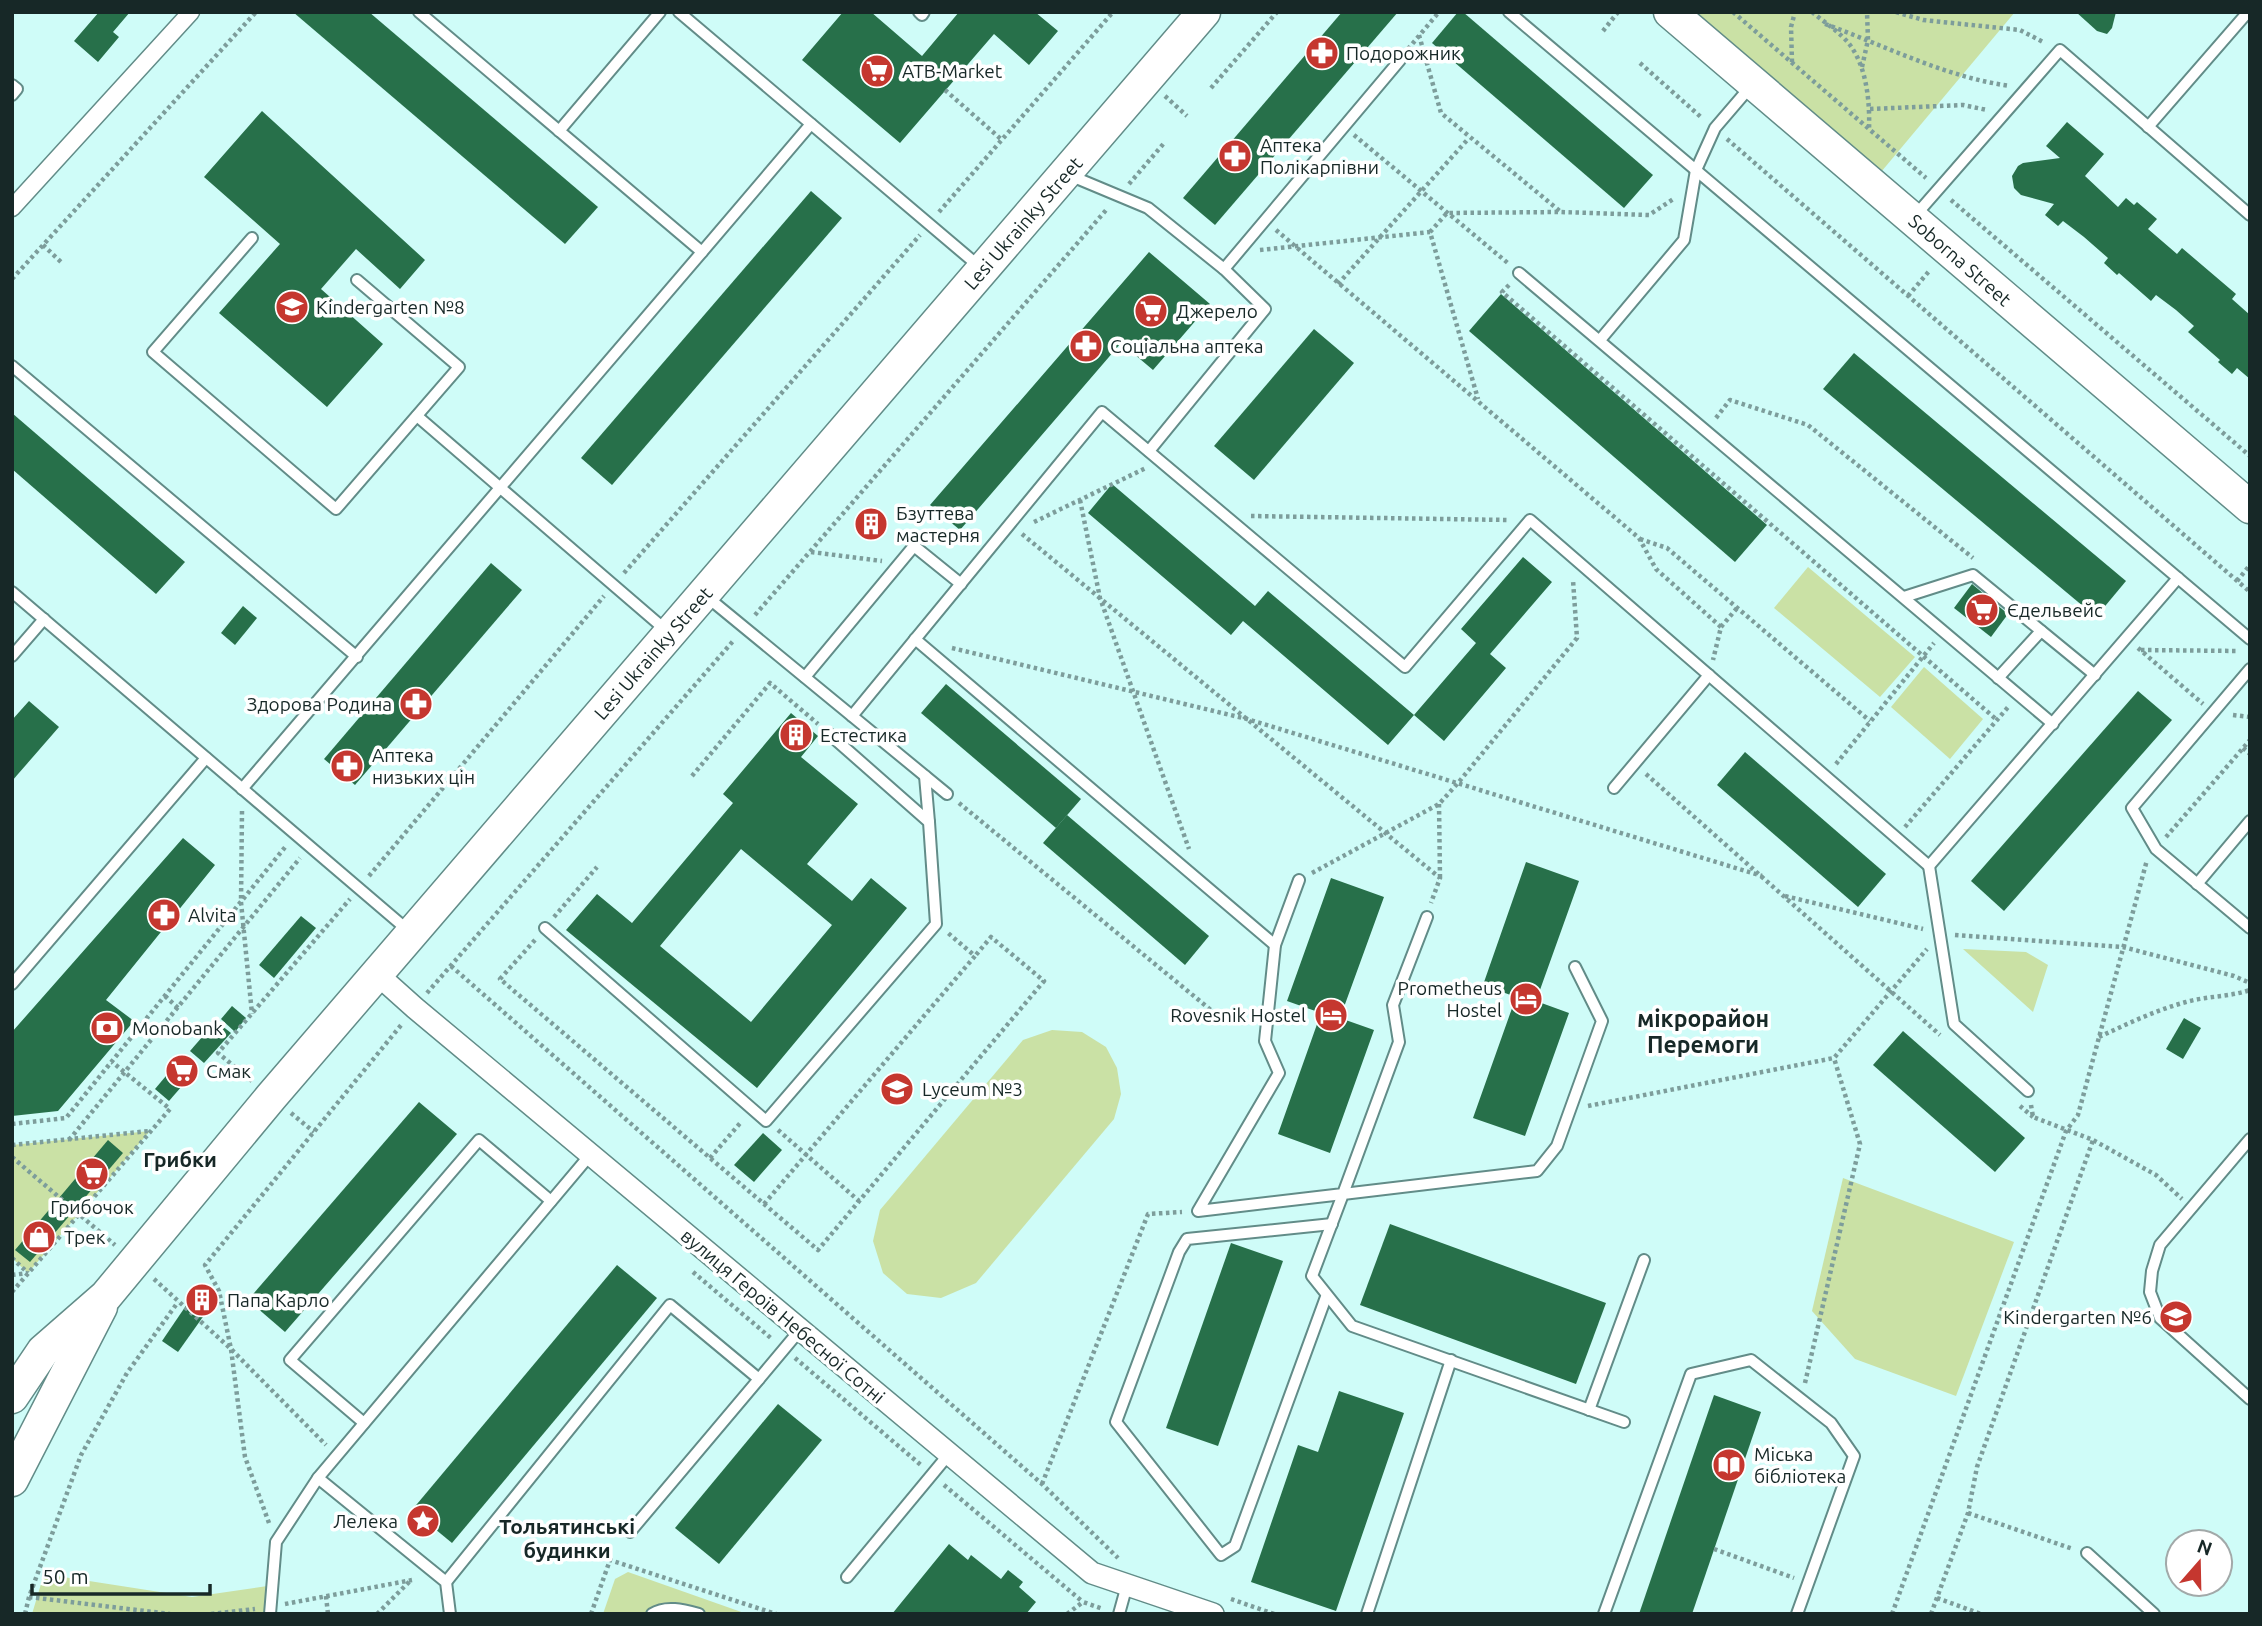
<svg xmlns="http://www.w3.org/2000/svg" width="2262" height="1626" viewBox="0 0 2262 1626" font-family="Ubuntu,sans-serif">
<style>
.green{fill:#cae1a5}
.building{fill:#27704a;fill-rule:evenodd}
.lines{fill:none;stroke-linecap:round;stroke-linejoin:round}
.service-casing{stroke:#628c88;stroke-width:14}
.pedestrian-casing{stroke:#628c88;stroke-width:19}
.minor-casing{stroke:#628c88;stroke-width:24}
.secondary-casing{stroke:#628c88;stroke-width:35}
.path{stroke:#7d9d9b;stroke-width:4.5;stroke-dasharray:3.5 3.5;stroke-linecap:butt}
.service{stroke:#fff;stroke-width:10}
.pedestrian{stroke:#fff;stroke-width:16}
.minor{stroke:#fff;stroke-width:21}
.secondary{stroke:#fff;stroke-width:32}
.labels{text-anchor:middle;stroke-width:7;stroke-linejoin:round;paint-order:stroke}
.poi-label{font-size:19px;fill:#172827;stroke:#fff;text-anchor:start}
.street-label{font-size:19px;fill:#172827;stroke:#fff}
.neighbourhood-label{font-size:21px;font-weight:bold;fill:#172827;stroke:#fff}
.quarter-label{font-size:23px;font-weight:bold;fill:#172827;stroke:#fff}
</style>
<rect width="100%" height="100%" fill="#cffcf8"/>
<g class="green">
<polygon points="1670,12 2015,12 1871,184"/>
<polygon points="1808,567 1915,657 1880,697 1774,608"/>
<polygon points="1924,667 1983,719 1950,759 1891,707"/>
<polygon points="1963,949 2026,952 2048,965 2033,1012"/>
<polygon points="1052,1030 1082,1032 1106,1047 1117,1068 1121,1094 1114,1119 976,1283 941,1298 907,1294 883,1273 873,1241 880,1210 1023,1040"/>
<polygon points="150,1131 28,1273 12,1258 12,1145"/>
<polygon points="1843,1178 2014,1242 1956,1396 1855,1359 1812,1311"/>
<polygon points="628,1572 747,1614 603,1614 615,1579"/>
<polygon points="44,1574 192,1597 274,1585 277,1614 32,1614"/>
</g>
<g class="building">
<polygon points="99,12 130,12 113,32 119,37 98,62 74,41"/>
<polygon points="293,12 369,12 598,207 565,244"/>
<polygon points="843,12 871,12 922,56 959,12 1035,12 1058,31 1029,65 994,34 900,143 802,60"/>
<polygon points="1342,12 1398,12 1215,225 1183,198"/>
<polygon points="1458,12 1463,12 1653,175 1624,208 1432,43"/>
<polygon points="2076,12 2116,12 2112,28 2107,34 2097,31"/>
<polygon points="262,111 425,260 400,289 356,249 321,289 383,344 327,407 219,313 280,244 204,177"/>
<polygon points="2067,122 2104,154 2085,176 2118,207 2126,198 2134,205 2137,202 2157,219 2148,229 2177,254 2182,248 2236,294 2232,299 2250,315 2250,379 2237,368 2232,374 2218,362 2220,360 2188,332 2194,326 2176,310 2156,295 2151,301 2119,273 2117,275 2104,263 2108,258 2084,237 2063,221 2058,226 2045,215 2054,204 2021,195 2014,188 2012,176 2018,166 2023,163 2060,158 2046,146"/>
<polygon points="811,191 842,218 612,485 581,458"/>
<polygon points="1149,252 1210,304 1153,370 1121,343 960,530 930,505"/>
<polygon points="1501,294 1767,525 1735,562 1469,331"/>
<polygon points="1314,329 1354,363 1254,480 1214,446"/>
<polygon points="1854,353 2126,581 2096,617 1823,389"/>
<polygon points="12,413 185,562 156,594 12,469"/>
<polygon points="1112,484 1255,606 1268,591 1414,715 1388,745 1243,621 1231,635 1088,513"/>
<polygon points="872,509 886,520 871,539 856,528"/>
<polygon points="1523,557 1552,582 1490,654 1506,668 1444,741 1414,715 1476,643 1461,629"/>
<polygon points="491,563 522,590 355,785 324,759"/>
<polygon points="1972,584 2008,614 1991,637 1954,608"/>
<polygon points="243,606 257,618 235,645 221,633"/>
<polygon points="946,684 1081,799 1056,828 921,713"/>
<polygon points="2138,691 2172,720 2004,911 1971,881"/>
<polygon points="29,701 59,727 12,781 12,720"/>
<path d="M791,713L818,736L801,757L858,804L807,864L852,901L871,878L907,908L757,1088L566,930L597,894L632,923L733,803L723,794ZM741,849L832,925L751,1022L660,946Z"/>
<polygon points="1745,752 1886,874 1858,907 1717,785"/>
<polygon points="1067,815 1209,936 1185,965 1043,843"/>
<polygon points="183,838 215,865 106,1000 134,1021 58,1111 12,1116 12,1032"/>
<polygon points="1526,862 1579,881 1536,1001 1569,1013 1525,1136 1473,1118 1516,997 1483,985"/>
<polygon points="1331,878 1384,897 1340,1018 1374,1030 1330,1153 1278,1134 1321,1013 1287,1001"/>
<polygon points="301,916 316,928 274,978 259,965"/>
<polygon points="232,1006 246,1018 235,1032 221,1019"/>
<polygon points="2184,1018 2201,1028 2183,1059 2166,1049"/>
<polygon points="216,1021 231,1033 204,1063 190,1051"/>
<polygon points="1903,1031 2025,1138 1995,1172 1873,1065"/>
<polygon points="181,1058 195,1071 169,1101 155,1089"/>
<polygon points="419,1102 457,1134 285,1332 248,1300"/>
<polygon points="763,1133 782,1150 754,1182 734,1165"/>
<polygon points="108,1140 123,1153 30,1262 15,1250"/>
<polygon points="1390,1224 1606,1303 1576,1384 1360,1305"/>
<polygon points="1231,1243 1283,1261 1218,1446 1166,1428"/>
<polygon points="617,1265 657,1298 452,1543 412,1510"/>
<polygon points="200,1285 217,1297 178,1352 162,1341"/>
<polygon points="1339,1391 1404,1413 1336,1611 1251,1582 1298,1445 1318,1452"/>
<polygon points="1714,1395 1761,1412 1692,1614 1639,1614"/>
<polygon points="778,1404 822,1440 719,1564 675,1528"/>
<polygon points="949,1544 968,1560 971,1555 1001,1579 1008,1570 1023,1582 1019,1587 1036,1602 1026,1614 892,1614"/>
</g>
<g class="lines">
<defs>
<g id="service">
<polyline points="419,12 702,252 811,124"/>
<polyline points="679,12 981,268"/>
<polyline points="919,12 922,15 924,12"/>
<polyline points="1509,12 2250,639"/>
<polyline points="12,85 17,89 12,95"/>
<polyline points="2148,127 2248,12"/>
<polyline points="559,131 660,12"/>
<polyline points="1069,175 1148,208 1224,269 1265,309 1149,451"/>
<polyline points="1914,217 2060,50 2250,215"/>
<polyline points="252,238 153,352 336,509 459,367 357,280"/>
<polyline points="1224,269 1400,60"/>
<polyline points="1519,273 2053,724"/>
<polyline points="1600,340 1684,240 1696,170 1715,128 1751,86"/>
<polyline points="12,366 357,657"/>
<polyline points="417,416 668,632"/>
<polyline points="12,592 410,932"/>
<polyline points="706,596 947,794"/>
<polyline points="1904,597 1973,575 2095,675"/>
<polyline points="915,639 1275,945"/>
<polyline points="12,656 44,619"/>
<polyline points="2250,669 2132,808 2156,849 2250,928"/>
<polyline points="805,677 914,546 961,584"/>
<polyline points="1998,678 2041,631"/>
<polyline points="852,716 1102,412 1405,667 1530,520 1929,866 2178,578"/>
<polyline points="925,776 929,822"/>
<polyline points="1614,788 1709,675"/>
<polyline points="242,789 702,252"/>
<polyline points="1929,866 1954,1024 2028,1091"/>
<polyline points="1299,880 1275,945 1265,1041 1279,1073 1198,1211 1343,1194 1399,1042 1393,1005 1427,917"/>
<polyline points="2197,884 2250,821"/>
<polyline points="545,928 766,1121 936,924 929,822 828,733"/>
<polyline points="1575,967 1602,1021 1557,1146 1537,1171 1343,1194 1312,1276 1352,1326 1624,1422"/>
<polyline points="12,984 206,758"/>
<polyline points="2250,1139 2160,1245 2152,1271 2150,1292 2160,1318 2250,1399"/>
<polyline points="1326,1297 1235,1546 1221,1555 1116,1422 1179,1252 1187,1239 1332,1224"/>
<polyline points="759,1379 800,1330"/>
<polyline points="1589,1410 1644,1260"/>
<polyline points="364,1423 290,1360 479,1140 551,1201"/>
<polyline points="318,1478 590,1155"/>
<polyline points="2087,1553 2154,1614"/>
<polyline points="847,1577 949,1454"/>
<polyline points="446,1582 670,1305 759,1379 630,1532"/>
<polyline points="270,1614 276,1542 318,1478 446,1582 450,1614"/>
<path d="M652,1614C666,1605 684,1610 699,1614"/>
<polyline points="1119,1614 1127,1585"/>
<polyline points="1367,1614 1451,1360"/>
<polyline points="1604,1614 1691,1374 1751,1360 1831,1423 1854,1456 1797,1614"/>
</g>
<polyline id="pedestrian" points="12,208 191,12"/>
<polyline id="minor" points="377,974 415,1008 1092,1573 1213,1614"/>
<g id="secondary">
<polyline points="1670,12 2250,507"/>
<polyline points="12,1397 43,1351 106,1296 271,1097 1204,12"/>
<polyline points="12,1480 101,1307"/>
</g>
</defs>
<use href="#service" class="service-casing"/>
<use href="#pedestrian" class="pedestrian-casing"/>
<use href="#minor" class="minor-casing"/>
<use href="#secondary" class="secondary-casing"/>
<g class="path">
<polyline points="1733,12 1926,178"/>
<path d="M1812,12C1824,22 1841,33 1850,45C1867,68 1870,103 1869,130"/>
<polyline points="1896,12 1923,20 2020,30 2045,43"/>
<path d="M1825,24C1886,46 1945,77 2010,86"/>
<polyline points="1603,31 1618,12"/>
<polyline points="1419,35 1441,113 1561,212"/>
<polyline points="1408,49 1439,12"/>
<polyline points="1792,62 1791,27 1795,12"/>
<polyline points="1640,63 1702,118"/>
<polyline points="1862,67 1868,40 1867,12"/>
<polyline points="1211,88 1277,12"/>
<polyline points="945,90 1002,140"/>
<polyline points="1165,96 1187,116"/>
<polyline points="1870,109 1963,105 1987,110"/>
<polyline points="1354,135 1509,264"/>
<polyline points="1727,139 2250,592"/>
<polyline points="1129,184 1165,142"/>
<polyline points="1951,200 2250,456"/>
<polyline points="939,212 1113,12"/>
<polyline points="1276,230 1639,538 1656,569 1721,627 1713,660"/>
<polyline points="1430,232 1447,213 1561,212 1649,215 1675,198"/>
<polyline points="43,245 61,262"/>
<polyline points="1260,250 1430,232 1478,399"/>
<polyline points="12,279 256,12"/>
<polyline points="1338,284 1469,138"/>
<polyline points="1509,285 1502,292 1997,720"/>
<polyline points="1908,296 1930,270"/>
<polyline points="1716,418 1730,400 1808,425 1973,558"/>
<polyline points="1080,500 1100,598 1189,849"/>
<polyline points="1251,516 1508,520"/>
<polyline points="1034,522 1146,468"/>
<polyline points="1022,534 1440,878 1431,903"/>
<polyline points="1640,539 1667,548 1870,721"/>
<polyline points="811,552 882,561"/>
<polyline points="624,573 920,235"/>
<polyline points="2237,581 2250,565"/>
<polyline points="755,615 1107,209"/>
<polyline points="1721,627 1737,608"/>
<polyline points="952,648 1247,719 1762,876"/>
<polyline points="2138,648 2203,704"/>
<polyline points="2141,650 2238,651"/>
<polyline points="2233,715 2250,717"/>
<polyline points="2243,748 2250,754"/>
<polyline points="1836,764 1934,643"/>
<polyline points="1646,774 1940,1035"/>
<polyline points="692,776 770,683 818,724"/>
<polyline points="959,803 1223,1020"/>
<polyline points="1439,804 1440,878"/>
<polyline points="242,811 241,902 252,1014"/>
<polyline points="1905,827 2009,706"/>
<polyline points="2166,837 2250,740"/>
<polyline points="1312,873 1439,804 1458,783 1577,638 1573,580"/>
<polyline points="369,876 604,596"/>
<polyline points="1785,896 1923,929"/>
<polyline points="554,917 597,867"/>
<polyline points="1955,935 2123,947 2234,976 2250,983"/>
<polyline points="535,940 500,979 818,1250 1044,981 991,937 975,956"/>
<polyline points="451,966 1042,1484 1118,1558"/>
<polyline points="427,993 734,640"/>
<polyline points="165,996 178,1008"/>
<path d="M2099,1037C2127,1024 2156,1010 2186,1002C2207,996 2229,997 2250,990"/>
<polyline points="252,1081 218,1053 350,899"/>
<polyline points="2031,1105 2033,1117 2093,1140 2156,1175 2182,1199"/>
<polyline points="1588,1106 1834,1058 1927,949"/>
<polyline points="2020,1106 2033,1117"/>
<polyline points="291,1113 314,1132"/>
<polyline points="12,1124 66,1118 286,846"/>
<polyline points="778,1130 859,1201"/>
<polyline points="69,1140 300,858"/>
<polyline points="12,1145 149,1131"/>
<polyline points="12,1157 115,1245"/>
<polyline points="710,1158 742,1121"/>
<polyline points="764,1204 975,956 948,933"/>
<polyline points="12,1258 28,1273"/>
<polyline points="693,1272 772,1339"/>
<polyline points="12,1275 28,1273"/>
<polyline points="154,1279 231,1349 326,1445"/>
<polyline points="12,1292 170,1109 112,1062"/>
<polyline points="795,1358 922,1466"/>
<polyline points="1805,1383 1860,1144 1834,1058"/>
<polyline points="1042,1484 1148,1214 1182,1212"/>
<polyline points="944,1485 1083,1602"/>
<polyline points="1968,1513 2073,1549"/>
<polyline points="269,1523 245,1457 231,1349 219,1291 205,1265 402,1024"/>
<polyline points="1714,1549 1794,1578"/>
<polyline points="326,1596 328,1614"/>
<polyline points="29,1597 170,1614"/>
<polyline points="1937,1598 1981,1614"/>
<polyline points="1231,1599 1274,1614"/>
<polyline points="285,1604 412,1580"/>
<polyline points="25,1614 29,1597 81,1455 127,1373 178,1302"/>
<polyline points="211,1614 255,1609"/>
<polyline points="377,1614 411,1580"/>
<polyline points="591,1614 610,1560 776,1614"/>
<polyline points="1067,1614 1083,1602 1103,1609"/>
<polyline points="1892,1614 2066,1131 2078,1115 2147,860"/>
<polyline points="1931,1614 1968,1513 1977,1467 2093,1140"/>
</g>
<use href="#service" class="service"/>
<use href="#pedestrian" class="pedestrian"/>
<use href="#minor" class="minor"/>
<use href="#secondary" class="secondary"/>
</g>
<defs>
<symbol id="pharmacy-disc" viewBox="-11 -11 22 22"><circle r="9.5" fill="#c5372f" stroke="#fff"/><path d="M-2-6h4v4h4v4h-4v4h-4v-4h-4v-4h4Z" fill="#fff"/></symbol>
<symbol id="supermarket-disc" viewBox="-11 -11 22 22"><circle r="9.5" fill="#c5372f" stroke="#fff"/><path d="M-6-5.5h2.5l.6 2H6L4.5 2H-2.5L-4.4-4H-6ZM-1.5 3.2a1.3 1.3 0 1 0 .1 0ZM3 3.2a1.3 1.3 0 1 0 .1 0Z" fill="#fff"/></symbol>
<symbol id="school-disc" viewBox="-11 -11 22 22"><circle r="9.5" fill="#c5372f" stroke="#fff"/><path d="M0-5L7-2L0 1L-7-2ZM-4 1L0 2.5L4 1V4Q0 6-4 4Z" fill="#fff"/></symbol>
<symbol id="building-disc" viewBox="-11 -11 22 22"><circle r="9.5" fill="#c5372f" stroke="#fff"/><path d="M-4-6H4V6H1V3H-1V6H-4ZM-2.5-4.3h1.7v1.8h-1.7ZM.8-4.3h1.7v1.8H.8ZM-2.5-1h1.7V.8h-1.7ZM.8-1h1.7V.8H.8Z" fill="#fff"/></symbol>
<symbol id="hotel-disc" viewBox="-11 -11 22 22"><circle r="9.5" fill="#c5372f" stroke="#fff"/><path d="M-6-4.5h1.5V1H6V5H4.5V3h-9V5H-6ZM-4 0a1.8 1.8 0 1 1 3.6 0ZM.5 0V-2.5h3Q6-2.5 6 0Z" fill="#fff"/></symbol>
<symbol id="bank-disc" viewBox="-11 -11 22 22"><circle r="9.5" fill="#c5372f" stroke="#fff"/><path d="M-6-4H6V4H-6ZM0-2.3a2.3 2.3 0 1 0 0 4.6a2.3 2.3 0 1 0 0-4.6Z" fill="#fff"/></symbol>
<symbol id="shop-disc" viewBox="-11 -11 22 22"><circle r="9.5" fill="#c5372f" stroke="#fff"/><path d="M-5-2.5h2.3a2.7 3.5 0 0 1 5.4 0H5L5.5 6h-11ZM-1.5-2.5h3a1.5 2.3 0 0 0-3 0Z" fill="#fff"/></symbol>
<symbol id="library-disc" viewBox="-11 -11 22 22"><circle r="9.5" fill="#c5372f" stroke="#fff"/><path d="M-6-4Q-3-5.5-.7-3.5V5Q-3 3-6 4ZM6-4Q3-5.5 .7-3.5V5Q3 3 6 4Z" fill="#fff"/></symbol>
<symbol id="sight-disc" viewBox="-11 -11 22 22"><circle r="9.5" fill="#c5372f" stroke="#fff"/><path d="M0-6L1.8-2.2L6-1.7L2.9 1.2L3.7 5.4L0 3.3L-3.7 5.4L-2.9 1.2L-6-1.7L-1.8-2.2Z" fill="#fff"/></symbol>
</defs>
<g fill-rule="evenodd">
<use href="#pharmacy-disc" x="1303" y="34" width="38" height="38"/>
<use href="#supermarket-disc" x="858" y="52" width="38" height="38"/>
<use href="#pharmacy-disc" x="1216" y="137" width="38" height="38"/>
<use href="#school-disc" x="273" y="288" width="38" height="38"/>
<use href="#supermarket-disc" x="1132" y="292" width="38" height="38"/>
<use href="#pharmacy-disc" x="1067" y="327" width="38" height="38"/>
<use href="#building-disc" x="852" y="505" width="38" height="38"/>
<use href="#supermarket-disc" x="1963" y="591" width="38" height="38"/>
<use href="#pharmacy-disc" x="397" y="685" width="38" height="38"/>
<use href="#building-disc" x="777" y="716" width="38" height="38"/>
<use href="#pharmacy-disc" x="328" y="747" width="38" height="38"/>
<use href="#pharmacy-disc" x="145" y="896" width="38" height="38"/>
<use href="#hotel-disc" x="1507" y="980" width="38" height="38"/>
<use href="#hotel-disc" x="1312" y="996" width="38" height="38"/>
<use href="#bank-disc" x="88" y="1009" width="38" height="38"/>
<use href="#supermarket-disc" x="163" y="1052" width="38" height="38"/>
<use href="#school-disc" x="878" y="1070" width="38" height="38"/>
<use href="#supermarket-disc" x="73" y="1155" width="38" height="38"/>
<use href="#shop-disc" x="20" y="1218" width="38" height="38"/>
<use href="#building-disc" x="183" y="1281" width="38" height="38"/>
<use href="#school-disc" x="2157" y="1298" width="38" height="38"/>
<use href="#library-disc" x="1710" y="1446" width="38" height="38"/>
<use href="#sight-disc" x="404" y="1502" width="38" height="38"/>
</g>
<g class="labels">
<g class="poi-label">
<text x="1346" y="60">Подорожник</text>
<text x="902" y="78">ATB-Market</text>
<text x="1260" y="152">Аптека<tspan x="1260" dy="22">Полікарпівни</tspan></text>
<text x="316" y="314">Kindergarten №8</text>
<text x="1176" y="318">Джерело</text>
<text x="1110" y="353">Соціальна аптека</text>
<text x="896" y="520">Бзуттева<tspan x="896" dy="22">мастерня</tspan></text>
<text x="2007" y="617">Єдельвейс</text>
<text x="392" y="711" text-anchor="end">Здорова Родина</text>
<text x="820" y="742">Естестика</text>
<text x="372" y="762">Аптека<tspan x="372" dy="22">низьких цін</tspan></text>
<text x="188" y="922">Alvita</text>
<text x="1502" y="995" text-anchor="end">Prometheus<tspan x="1502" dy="22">Hostel</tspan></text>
<text x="1306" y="1022" text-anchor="end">Rovesnik Hostel</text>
<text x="132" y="1035">Monobank</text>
<text x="206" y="1078">Смак</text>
<text x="922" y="1096">Lyceum №3</text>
<text x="92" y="1214" text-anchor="middle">Грибочок</text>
<text x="64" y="1244">Трек</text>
<text x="227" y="1307">Папа Карло</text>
<text x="2152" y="1324" text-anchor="end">Kindergarten №6</text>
<text x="1754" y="1461">Міська<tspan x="1754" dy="22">бібліотека</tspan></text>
<text x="398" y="1528" text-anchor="end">Лелека</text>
</g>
<g class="street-label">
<text transform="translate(1023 223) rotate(-49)" y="7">Lesi Ukrainky Street</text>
<text transform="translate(1960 260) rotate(41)" y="7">Soborna Street</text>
<text transform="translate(653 653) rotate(-49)" y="7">Lesi Ukrainky Street</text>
<text transform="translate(783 1316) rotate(40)" y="7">вулиця Героїв Небесної Сотні</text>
</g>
<g class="neighbourhood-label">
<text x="180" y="1167">Грибки</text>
<text x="567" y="1534">Тольятинські<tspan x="567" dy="24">будинки</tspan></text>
</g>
<g class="quarter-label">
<text x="1703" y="1027">мікрорайон<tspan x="1703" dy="26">Перемоги</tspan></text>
</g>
</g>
<rect width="2262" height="1626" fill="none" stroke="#172827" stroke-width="28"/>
<g transform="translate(2199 1563) rotate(20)"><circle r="33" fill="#ffffff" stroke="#a2a9a9" stroke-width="2"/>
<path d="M0-5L12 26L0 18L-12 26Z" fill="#c5372f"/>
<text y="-10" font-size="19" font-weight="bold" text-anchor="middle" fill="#172827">N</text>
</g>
<path d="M32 1584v10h178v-10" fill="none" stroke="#172827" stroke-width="3.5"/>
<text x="42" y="1584" font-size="21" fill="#172827" stroke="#ffffff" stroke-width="5" paint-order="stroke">50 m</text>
</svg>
